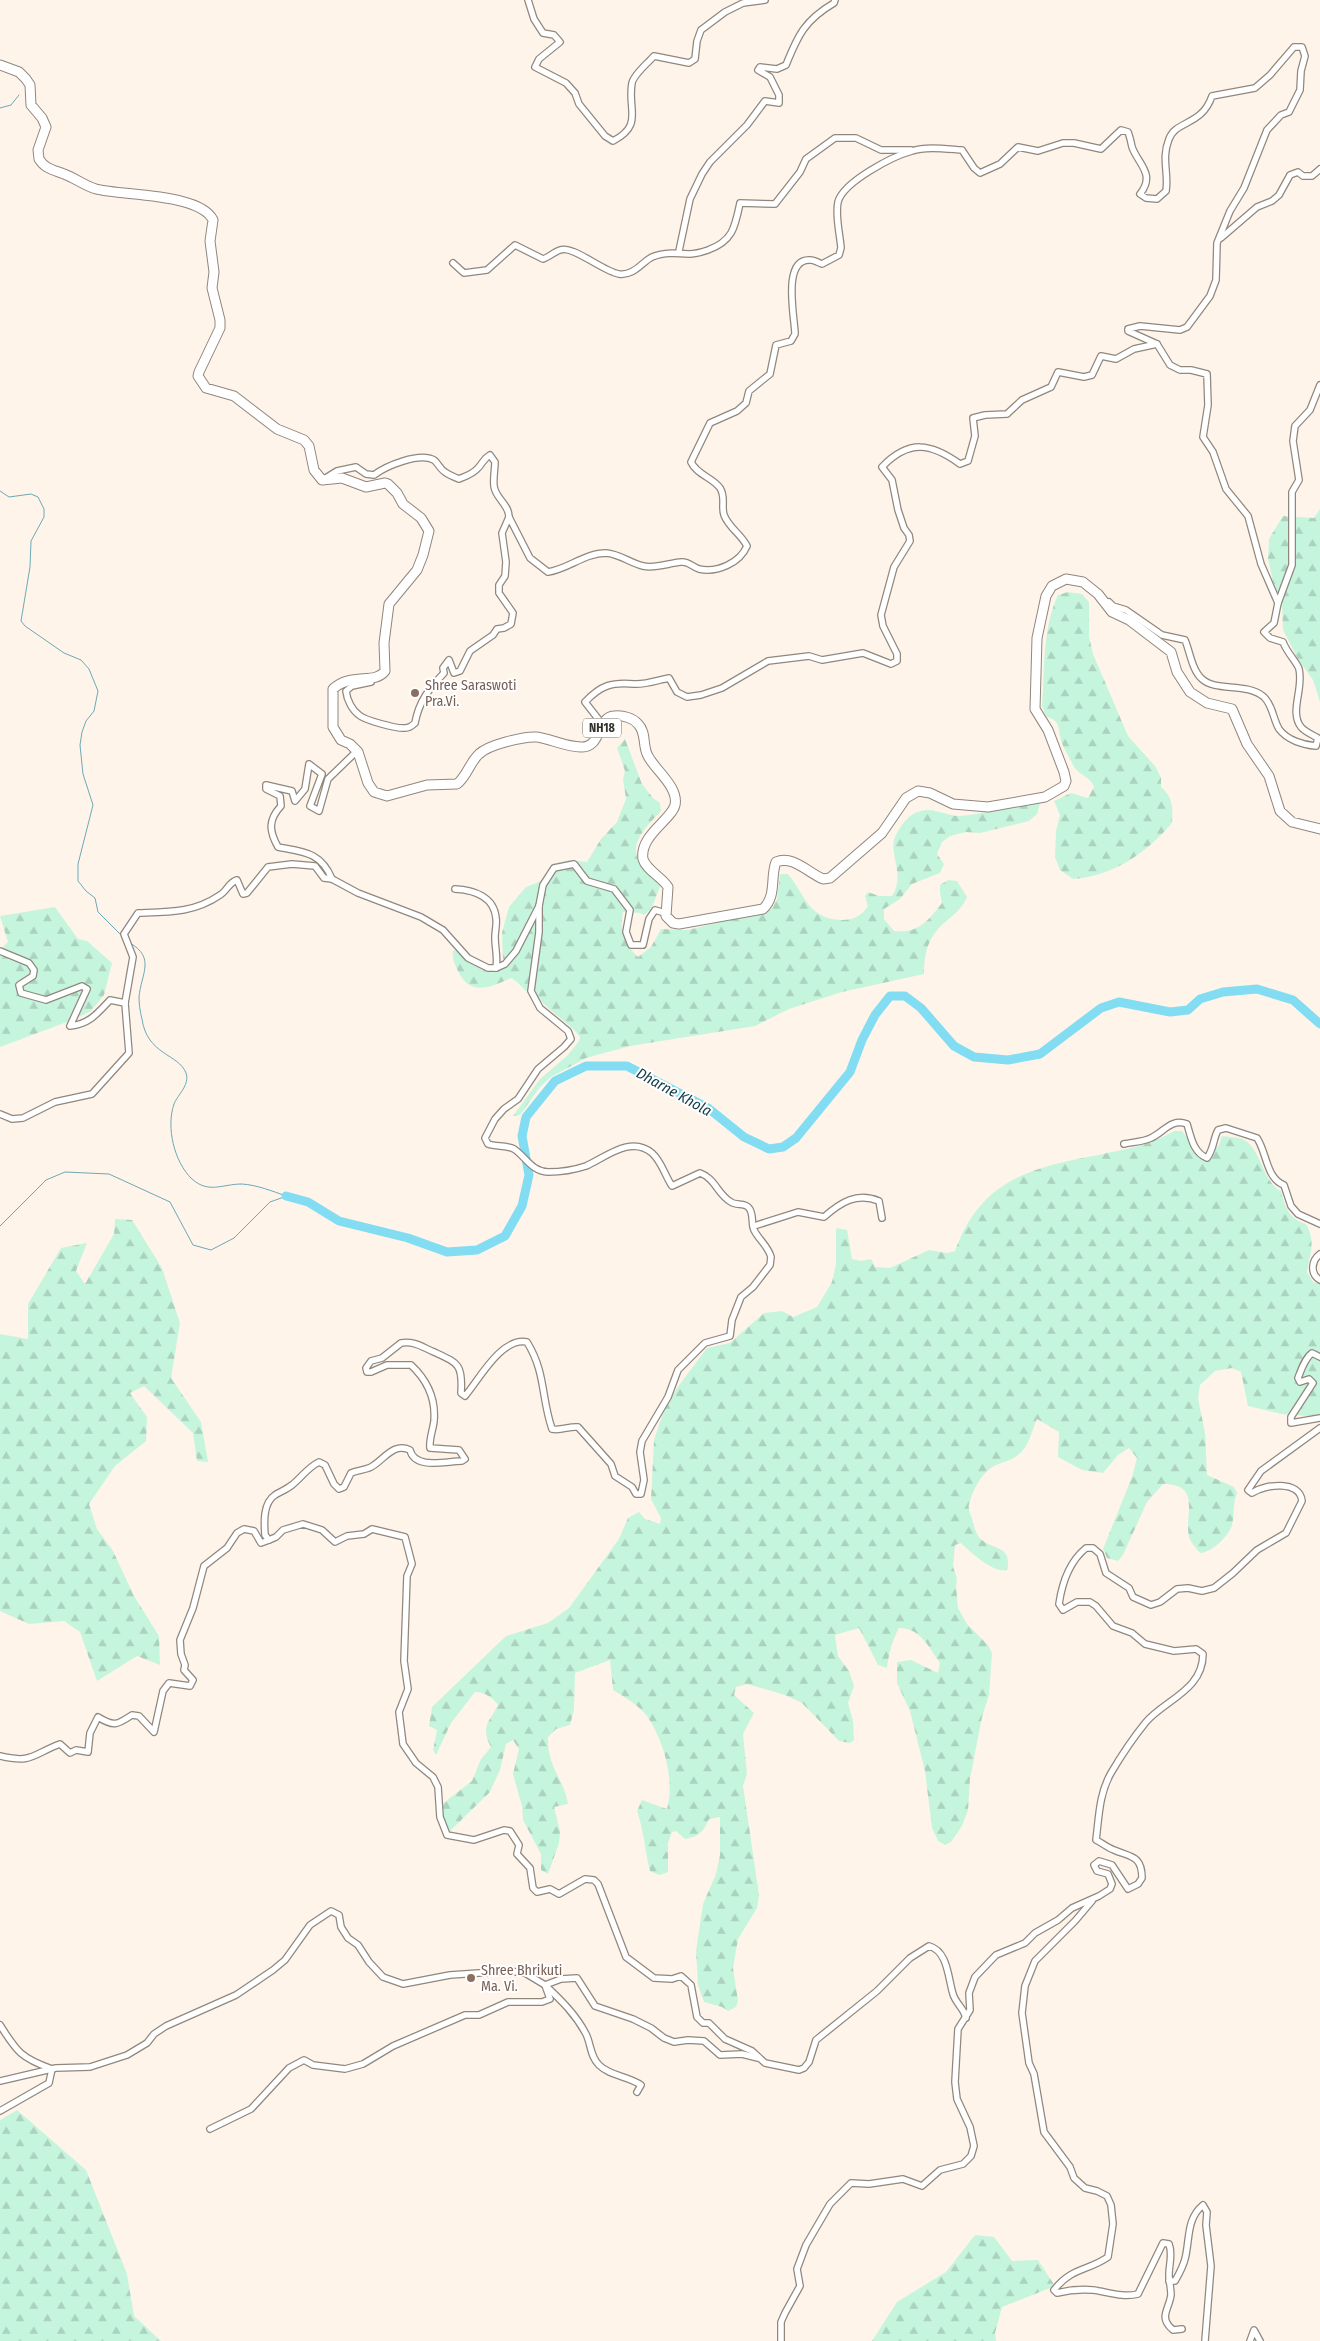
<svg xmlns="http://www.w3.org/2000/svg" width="1320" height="2341" viewBox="0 0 1320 2341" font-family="'Fira Sans Condensed',sans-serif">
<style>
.forest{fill:url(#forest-firs)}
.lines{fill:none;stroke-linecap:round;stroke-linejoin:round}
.stream{stroke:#6ba9b7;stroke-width:1}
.river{stroke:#82ddf3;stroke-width:9}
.minor-casing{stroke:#90877d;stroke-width:8}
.primary-casing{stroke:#90877d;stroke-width:11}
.minor{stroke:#fff;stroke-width:5.5}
.primary{stroke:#fff;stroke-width:9}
.education-dot{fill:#8d6e63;stroke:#fff;stroke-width:2}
.labels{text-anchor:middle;stroke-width:4;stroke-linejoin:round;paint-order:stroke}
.shield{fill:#fff;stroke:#716e6b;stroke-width:1}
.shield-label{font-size:12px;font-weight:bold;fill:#34302c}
.education-label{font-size:14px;fill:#785e54;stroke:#fff;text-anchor:start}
.water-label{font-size:15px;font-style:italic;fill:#113c46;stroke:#fff}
</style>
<defs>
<pattern id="forest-firs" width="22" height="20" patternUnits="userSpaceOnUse" patternTransform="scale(1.25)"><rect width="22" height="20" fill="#c6f5dd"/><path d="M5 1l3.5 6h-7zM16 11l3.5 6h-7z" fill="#abd2be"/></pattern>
</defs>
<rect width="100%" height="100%" fill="#fff4ea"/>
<g class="forest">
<polygon points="1320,509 1320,702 1313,680 1298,659 1283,630 1282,603 1273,581 1268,559 1269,539 1283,516 1314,518"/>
<path d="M1068,592L1082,594L1089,602V636L1093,654L1128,736L1155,766L1161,778V787C1173,797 1173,808 1172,823C1146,853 1114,876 1073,879L1060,870L1055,857L1056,831L1060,815L1054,801L1071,793L1088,798L1094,787C1091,777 1078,775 1073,765C1070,758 1063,748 1061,740C1057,726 1062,723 1046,716L1042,706C1045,669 1042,630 1058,595Z"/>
<path d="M625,739L642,784L653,798L660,803L661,811C652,821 636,835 636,850C636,869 658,875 660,885C660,889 656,896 655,900C652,907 650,911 644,915L640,913L623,912C619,932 624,943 638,957L651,947L661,929L688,930L772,909L777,899L780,874H788C806,896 808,919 842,920C854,920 861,916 868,906L865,896L868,892L879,896H892C906,875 888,854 895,837C900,826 909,813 921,811C934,807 946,816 959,816C987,814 1013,805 1041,800L1037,814L1029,821L980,833L966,832L950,836L942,842L937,854L944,864L940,873L912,884L900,899L884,909V919L894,931C918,934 928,921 942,903L940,893V885L948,880L957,881L967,897C961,912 948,918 938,929C926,943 924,957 924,974L842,992L789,1009L755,1026L630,1046L586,1058L551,1077L540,1087L520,1115L513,1116L540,1079L568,1055L579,1041L580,1037C570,1022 537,1005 535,989L526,991L517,982L511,978C489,988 469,997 457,969C454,963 452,958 453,951L456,950C474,967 487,978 510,965L512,961L503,959L502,933L509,907L526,887L539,882L546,876L552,864L569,860L587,862L601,839L617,822L626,799L623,779L625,771L617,748Z"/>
<polygon points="55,907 78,939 87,941 112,963 104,995 91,1011 75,1019 0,1047 0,950 8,942 0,916"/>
<path d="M1174,1131H1182L1201,1155L1206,1158L1219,1145L1222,1136C1229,1137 1236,1137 1242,1139C1261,1146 1262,1182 1281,1191C1285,1207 1289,1219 1306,1224C1316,1241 1310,1254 1307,1272L1313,1282L1320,1284V1417L1282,1414L1248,1406L1241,1372L1232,1368L1215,1371L1200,1385L1198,1398L1205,1433L1207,1475L1234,1487L1237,1493C1232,1506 1235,1513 1232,1525C1229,1536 1211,1553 1200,1553C1196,1548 1191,1543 1189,1537C1184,1514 1202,1484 1163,1484L1147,1502L1123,1555L1118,1561L1107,1558L1103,1549L1132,1477L1137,1458L1129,1448L1118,1455L1103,1473L1082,1470L1058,1457L1059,1432L1037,1419C1031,1431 1030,1446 1018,1455C1011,1461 1002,1462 994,1466C981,1473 973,1490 969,1504C968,1509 970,1514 972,1518C974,1525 975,1534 981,1539C992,1550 1013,1545 1007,1570C994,1574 970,1552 961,1543L955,1545L953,1567L957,1578L956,1586L958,1608L967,1624L988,1645L992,1653L989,1695L982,1717L970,1779L968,1810L962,1826L951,1842L945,1845L938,1841L932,1828L925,1771L910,1711L897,1683V1662L911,1660L938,1673L940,1663C929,1648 921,1628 899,1628C892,1641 889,1653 887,1668L878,1665L859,1628L835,1635L838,1656L849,1671L854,1686L848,1703L853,1721L854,1740L850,1743L839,1741L802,1703L785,1695L747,1684L736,1687L734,1695L754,1713L743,1734L747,1774L743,1786L759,1895L757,1908L738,1939L733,1968L738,2001L736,2007L728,2011L722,2007L704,2002L698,1985L696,1951L703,1904L716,1874L720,1855V1817L709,1819C703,1832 700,1836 685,1839L676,1831L672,1832L668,1843V1872L659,1875L650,1871C645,1851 644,1831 637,1811L642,1800L667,1809C675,1780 664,1741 647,1716C638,1705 625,1697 613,1690L610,1660L575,1673L574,1710L570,1725L556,1729L548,1737C547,1767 564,1779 568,1804L554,1807L560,1831L559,1843L548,1874L541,1870V1854L523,1820L522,1806L513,1774L519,1749L513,1740L506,1744L500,1770L490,1792L448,1833L440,1823L441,1805L472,1781L481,1759L491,1747C480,1726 489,1723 498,1705C493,1698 485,1692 475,1692L451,1723L436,1755L433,1750L437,1730L429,1726L432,1707L506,1636L548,1623L569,1608L619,1539L628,1518L639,1512L645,1519L660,1524L661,1518L651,1499L654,1440L664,1410L677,1388L707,1348L730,1343L764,1313L782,1311L793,1317L817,1307L832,1282L836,1264V1228L847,1230L852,1259L861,1261L871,1259L875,1267L890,1268L929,1250L947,1253L955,1251C981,1180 1029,1168 1098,1155C1126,1149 1149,1146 1174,1131Z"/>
<polygon points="115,1219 132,1220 162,1268 180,1323 171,1378 201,1422 208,1462 197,1461 193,1433 144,1386 130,1393 147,1417 146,1441 115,1466 89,1504 97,1529 113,1551 134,1596 159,1636 160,1665 137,1656 97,1681 80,1632 64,1621 29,1624 0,1611 0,1334 28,1339 28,1304 61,1248 87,1243 76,1271 85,1284 114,1234"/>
<polygon points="17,2110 86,2170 127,2274 134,2316 161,2341 0,2341 0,2120"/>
<polygon points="975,2235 994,2237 1012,2261 1038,2260 1055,2286 1002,2307 995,2333 996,2341 872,2341 897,2302 946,2272"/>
</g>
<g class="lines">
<g class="stream">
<polyline points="0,108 11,105 19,95"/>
<polyline points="0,491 9,497 31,494 38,497 44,509 44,517 31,541 30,567 21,621 25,626 64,653 81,660 89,669 98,691 94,711 86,721 82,732 80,745 83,774 93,805 78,864 78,881 86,891 95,898 98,912 122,936"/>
<path d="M130,943C156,958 141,974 139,997C139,1003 140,1012 142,1019C147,1055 179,1054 186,1073C190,1085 178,1094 174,1104C166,1127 174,1162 192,1179C209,1194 222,1184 242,1184C257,1185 272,1191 286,1196"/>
<polyline points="0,1226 46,1180 65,1172 109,1174 170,1202 193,1245 211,1250 234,1238 270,1202 284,1197"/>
</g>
<polyline class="river" points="286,1196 308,1202 339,1221 408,1238 447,1252 477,1250 505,1236 522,1206 529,1175 522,1136 526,1117 555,1081 586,1066 627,1066 708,1108 744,1137 769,1149 783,1147 796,1138 850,1072 862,1040 875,1015 890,996 905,996 921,1008 954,1046 974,1057 1008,1060 1040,1054 1101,1008 1119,1002 1170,1012 1188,1010 1200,999 1223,992 1257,989 1293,1000 1320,1024"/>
<defs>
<g id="minor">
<path d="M528,0L534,19L543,33L554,35L560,42L539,59L535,67L566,83L575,93L579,104L605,136L613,141C644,125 627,109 632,83C634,74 648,63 654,56L689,63L695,59L697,41L701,30L725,12L743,3L765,0"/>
<polyline points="1221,238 1257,207 1272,201 1279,195 1290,175 1298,172 1303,176 1312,176 1320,169"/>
<path d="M679,251L690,199L702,174L710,162L747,125L765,101L779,103V95L770,77L758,70L760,67L777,69L786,65C798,35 805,20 834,3L835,0"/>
<path d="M453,263L464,273L487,270L515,245L543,259C549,257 554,252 560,250C573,245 602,271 619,274C634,276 642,262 652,257C664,252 677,253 689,254C696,254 702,252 708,250C733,241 735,227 740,203L775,204L800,172L806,159L835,138H856L881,150H911"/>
<path d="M324,479L337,471L356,467L366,474L374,475C386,466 419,452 434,460C438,463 440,469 445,472C449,475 454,477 459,479C466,476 473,474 478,468C483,463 483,459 490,455L495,462C495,469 493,478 494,486C495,498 509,504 509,517"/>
<polyline points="1278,603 1292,565 1292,492 1299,480 1293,441 1295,426 1310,410 1320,385"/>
<path d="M371,682L352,686L346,691C347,700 352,710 359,715C364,720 397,729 405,728C409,728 412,726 415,723C419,701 429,689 444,673L443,668L449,660L454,673L460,671L470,651L493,635L497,629L504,628L511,624L513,613L499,593V585L505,576L506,562L502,533L509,517L530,558L548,572C568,569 585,553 606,553C620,554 630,563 643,566C655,569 669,563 681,562C688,561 693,567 699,569C717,573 740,563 747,546C741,534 729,528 724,515C721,506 726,497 720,488C712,477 697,475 691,462L710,423L737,411L746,403L749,391L770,374L776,345L791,341L795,334C795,319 781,257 811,260C814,260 819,263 822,264L839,255L841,248C840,234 835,216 838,202C843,182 893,156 912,151C926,146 947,149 962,150L974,168L980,173L1000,164L1018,147L1038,151L1063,143H1074L1101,149L1121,130L1128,132C1130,137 1131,142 1132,147C1138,164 1156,174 1140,194L1146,198L1157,199L1166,191C1169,173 1161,159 1169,139C1176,120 1202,126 1212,96L1255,88L1270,75L1294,47H1302L1305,56L1301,71L1300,90L1289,112L1281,115L1267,130L1244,188L1230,211L1217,243L1216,280L1210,296L1187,327L1180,330L1140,326L1128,329V331L1157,344L1170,365L1180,370H1191L1207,374L1208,405L1203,437L1213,452L1226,489L1248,516L1261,564L1278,603L1274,623L1264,632L1270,638L1283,642C1287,653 1297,662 1299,669C1304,688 1289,712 1301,727C1305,732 1313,735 1318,738L1316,746C1303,745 1287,740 1279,729C1273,719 1273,706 1264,697C1247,682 1216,692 1202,679C1192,670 1190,652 1185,640L1162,635L1126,610L1113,606L1109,602"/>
<path d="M603,725L585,702C601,685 612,682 634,684C645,685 658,680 669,678L677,692L687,697L701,695L722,688L768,661L809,656L822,660L863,653L891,664L897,661V654L883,626L881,615L894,567L910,541L909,535L904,528L898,510L892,480L882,467C909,439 931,443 960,464L968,461L975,436L973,418L985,415L1007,414L1022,400L1051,387L1058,372L1084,377L1092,375L1101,356L1116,359L1134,349L1157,344"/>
<path d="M332,879C321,852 304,852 278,847C269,831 268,820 281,806L280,796L266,789V785L292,791L295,801L305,789L309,764L322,774L310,806L319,811L328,779L357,751"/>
<path d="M455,889C473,890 494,896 496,918C497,924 495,931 495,937C495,949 498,957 496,968"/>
<path d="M539,906V932L531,991L540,1008L568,1031L571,1039L564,1047L538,1069L518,1099L504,1109L495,1119L485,1138L488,1144C496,1147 507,1145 514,1149C526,1157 531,1171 548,1172C560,1172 574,1170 586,1166C606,1157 631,1135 652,1153C662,1162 665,1176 672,1186L700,1173C715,1178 718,1195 731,1202C736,1206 745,1202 749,1208C754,1214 751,1224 754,1230C759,1240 768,1246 771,1257L770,1265L753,1287L741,1297L732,1320L730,1336L705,1343L678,1370L668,1397L642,1441L640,1452L644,1480L641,1494H636L632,1487L615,1476L611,1464L578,1427C569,1426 561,1431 552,1429C541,1397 546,1373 527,1342C501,1337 479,1380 465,1396L461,1393C463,1364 458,1363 434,1352C422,1347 415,1341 401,1343L382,1358L371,1361L366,1368L367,1372H371L387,1365H411C427,1380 436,1398 434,1421C433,1430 429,1439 430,1448L459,1450L465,1459L462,1461C446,1461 415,1470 410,1450C393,1442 384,1460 371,1467C365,1470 358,1470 351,1473L344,1487L339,1489L334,1484L325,1465L319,1462C307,1468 301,1478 292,1485C287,1489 280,1492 275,1495C263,1503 264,1522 265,1535L269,1540L276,1537L283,1530L303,1524L322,1530L335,1542L347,1536L364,1534L372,1529L405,1537L412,1564L407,1576L404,1661L408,1689L399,1712L403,1744L416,1763L433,1777L438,1787L440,1817L447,1835L474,1840L504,1830L510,1831L519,1845L517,1854L530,1868L533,1888L537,1892L550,1889L559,1894L585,1879L594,1880L598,1884L626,1957L654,1978L672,1979L681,1976L691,1985L697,2017L703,2023H709L725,2039L752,2051L765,2063L799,2070L804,2068L809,2062L816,2040L877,1991L910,1958L929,1946C948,1951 948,1978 953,1994C956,2004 964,2008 966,2018"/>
<path d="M0,951L29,963L34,970L33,976L19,985L21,993L46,1000L82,986L87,989L70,1026C89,1024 97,1014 110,1000L125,1003"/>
<path d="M0,1114L12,1119L23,1118L55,1102L92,1094L129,1053L125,1003L133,957L124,934L138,913C168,912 194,913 220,895C227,891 229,882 237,880L243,894L247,893L268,867L292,864L315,866L324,878L332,879L358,893L421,917L443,930L468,958L488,968H496L505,964L516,951L539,906L543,885L554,868L574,864L587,881L614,889L630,910L626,932L631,945H643L649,919L655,910L665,913"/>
<path d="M1124,1144C1132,1142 1143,1142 1151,1138C1164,1132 1171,1118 1187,1124C1191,1137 1193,1152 1207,1158C1214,1149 1213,1139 1218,1130L1226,1128L1257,1138C1267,1153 1266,1178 1284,1185L1291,1206L1298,1214L1320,1224"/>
<path d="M754,1226L798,1212L824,1217C841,1202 857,1192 879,1201L882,1218"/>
<path d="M1320,1254C1311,1261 1310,1274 1320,1280"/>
<path d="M1320,1357L1312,1353C1305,1358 1301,1370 1298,1378L1300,1382L1309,1379L1313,1383L1291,1417V1423L1320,1418"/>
<path d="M0,1756C32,1764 33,1754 60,1744L70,1753L76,1750L88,1752L90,1733L98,1717C114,1727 117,1725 132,1715L139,1716L154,1732L163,1691L169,1683L190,1686L193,1680L184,1670L185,1665L181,1654L180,1640L193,1608L204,1566L227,1548L237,1533L244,1529L254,1531L261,1543L269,1540"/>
<path d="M1092,1901L1075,1921L1035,1961L1025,1986L1022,2013L1029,2063L1034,2074L1044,2132L1070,2167L1074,2178L1085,2188L1097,2191L1107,2196L1111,2205L1113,2224L1108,2257C1088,2271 1072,2267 1054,2290L1057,2293C1069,2290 1081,2289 1093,2290C1108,2292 1123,2298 1138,2294L1163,2243L1169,2244C1173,2254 1169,2264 1169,2275C1169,2281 1171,2288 1171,2295C1169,2310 1158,2317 1173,2330L1182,2329"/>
<path d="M546,1986C562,2001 576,2015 586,2034C591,2044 590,2056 599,2065C610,2076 628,2076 641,2085L637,2092"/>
<path d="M0,2025C17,2052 21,2058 52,2069L49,2083L0,2111"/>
<polyline points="0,2081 56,2068 90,2067 127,2055 147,2043 154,2034 166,2026 236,1995 273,1970 285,1960 310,1925 331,1911 339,1915 341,1927 348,1938 358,1945 369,1962 383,1977 403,1984 450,1975 508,1971 525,1973 545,1985 561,1979 577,1978 595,2006 633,2019 651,2028 664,2038 674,2042 688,2040 704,2041 720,2055 742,2054 758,2058"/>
<polyline points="210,2129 251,2109 289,2068 304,2060 313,2065 345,2069 363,2064 393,2046 465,2015 479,2015 508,2002 542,2002 550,1999 545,1985"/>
<path d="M1169,2281H1175C1179,2274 1183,2267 1185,2259C1190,2240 1186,2219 1203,2205L1207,2212L1206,2225L1211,2266L1205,2341"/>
<path d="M781,2341V2322L785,2313L800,2286L797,2269L806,2245L830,2204L851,2183L869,2184L903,2179L922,2186L940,2170L963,2164L971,2156L974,2146L970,2127L957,2099L955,2082L958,2029L970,2010L969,1993L975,1977L996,1955L1025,1943L1035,1933L1058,1920L1072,1908L1099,1896L1110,1889L1112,1884L1108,1874L1097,1871L1094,1865L1099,1861L1112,1865L1128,1889L1138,1884L1142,1878C1142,1855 1130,1857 1114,1850C1108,1848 1102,1843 1096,1840C1099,1817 1099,1794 1111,1773C1121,1756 1133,1738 1146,1722C1165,1700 1203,1690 1203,1654L1196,1649L1174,1651L1145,1644L1132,1633L1113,1626L1096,1606L1090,1602H1077L1063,1610L1059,1604C1062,1583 1069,1562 1086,1548H1093L1100,1554L1106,1573L1129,1588L1133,1597L1151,1605L1160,1602L1177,1589L1188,1588L1202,1591L1214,1588L1233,1573L1257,1550L1286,1533L1302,1501C1300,1480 1265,1484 1252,1493L1248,1490L1261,1471L1320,1428"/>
<polyline points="1250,2341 1254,2330 1260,2341"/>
</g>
<path id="primary" d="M0,65L19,72L26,79L30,85L31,105L42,118L46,127L38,150L39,159C45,169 54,170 64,174C75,178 85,186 96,189C123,196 200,193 213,220L210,241L214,272L212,288L220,320V328L199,372L198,376L206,388L234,396L277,429L304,440L309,446L314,470L322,480L342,478L366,487L385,483L388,484L397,493L403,504L421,518L429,531L423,555L417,570L389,604L384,643L385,671C375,685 351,672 333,689V727L341,740L350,744L358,752L368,783L374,792L387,796L427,785L457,784C467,776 470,762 479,754C488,745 524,736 537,737C551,739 566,747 581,747C602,748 597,717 614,716C623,715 633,718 638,724C647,733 642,746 648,756C655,770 679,787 675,805C672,819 639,836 643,859C646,870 662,877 668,887L666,916L673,923L679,924L763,909C777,896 770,877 776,862C793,855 807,872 823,879L830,878L882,833L906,798L918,791L930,793L953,804L988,807L1045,797L1064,786L1066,781L1064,772L1048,730L1035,709L1037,638L1046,596L1052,586L1066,579L1083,582L1098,594L1112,612L1129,620L1171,652L1177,672L1190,692L1207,703L1232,709L1247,744L1269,776L1280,811L1292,822L1320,829"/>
</defs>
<use href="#minor" class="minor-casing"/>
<use href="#primary" class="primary-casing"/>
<use href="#minor" class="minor"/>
<use href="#primary" class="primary"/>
</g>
<g class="education-dot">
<circle cx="415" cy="693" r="5"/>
<circle cx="471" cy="1978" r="5"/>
</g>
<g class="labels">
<rect class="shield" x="583" y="718.5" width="38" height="19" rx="4"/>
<g class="shield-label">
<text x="602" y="732">NH18</text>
</g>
<g class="education-label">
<text x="425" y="690">Shree Saraswoti<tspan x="425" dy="16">Pra.Vi.</tspan></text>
<text x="481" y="1975">Shree Bhrikuti<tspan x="481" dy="16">Ma. Vi.</tspan></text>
</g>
<g class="water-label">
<text transform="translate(674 1092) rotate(29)" y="5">Dharne Khola</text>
</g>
</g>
</svg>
